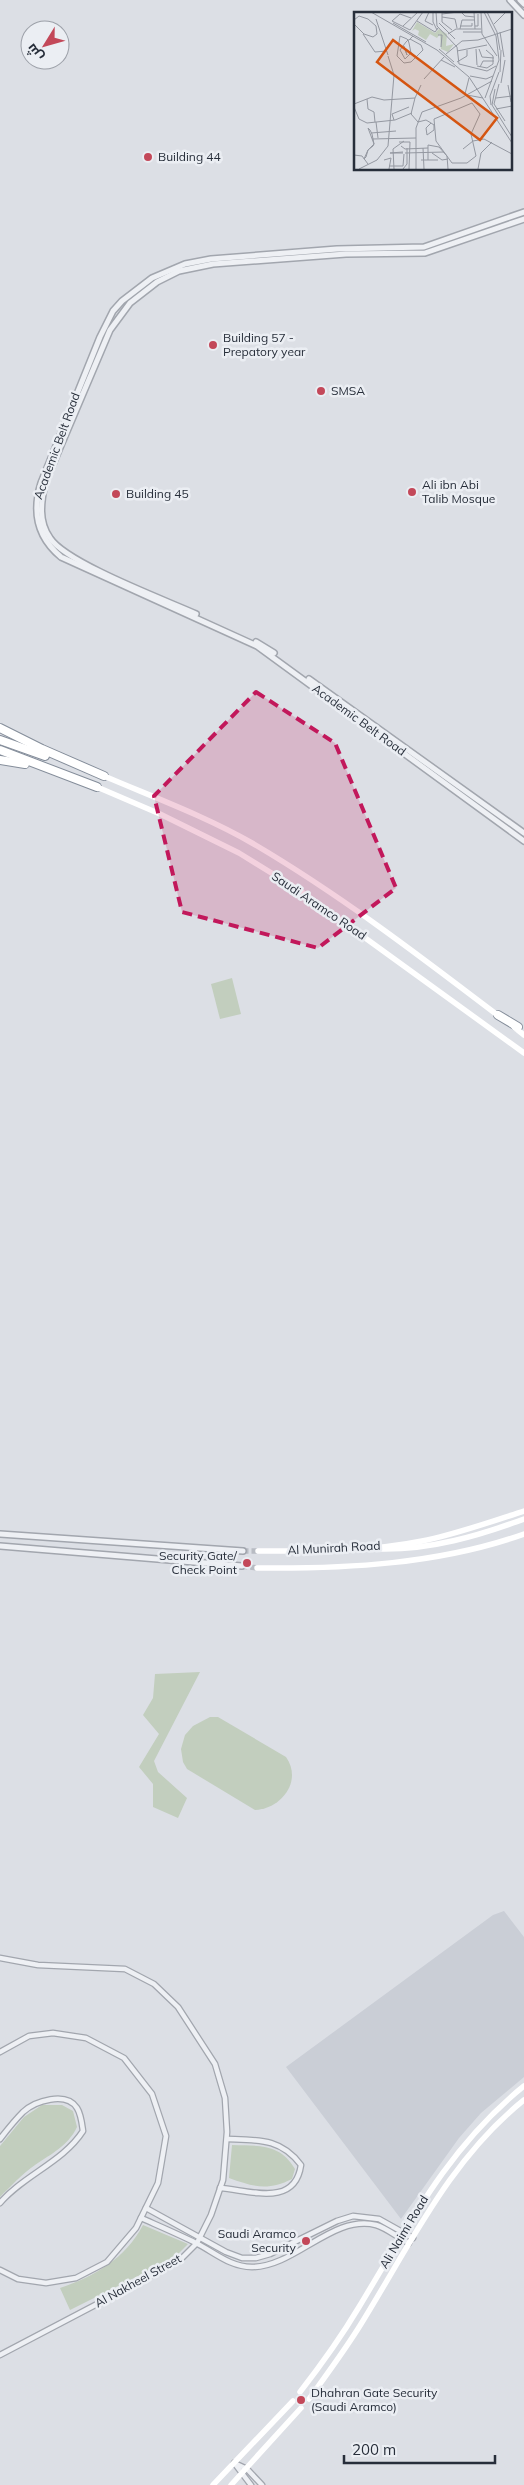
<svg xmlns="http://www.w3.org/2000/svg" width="524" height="2485" viewBox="0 0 524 2485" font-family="Mulish,Cairo,sans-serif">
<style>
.built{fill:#caced6}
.green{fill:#c2cebe}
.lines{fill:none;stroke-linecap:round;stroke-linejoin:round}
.secondary-tunnel{stroke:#b8bcc3;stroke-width:5.5;stroke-dasharray:5.5 3;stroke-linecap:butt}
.minor-casing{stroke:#a2a6ae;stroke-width:7}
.tertiary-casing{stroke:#a2a6ae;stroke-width:8}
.motorway-casing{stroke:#848d9a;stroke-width:10}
.minor{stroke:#eef0f4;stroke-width:4.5}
.tertiary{stroke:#eef0f4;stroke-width:5}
.secondary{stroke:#fff;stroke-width:5.5}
.motorway{stroke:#fff;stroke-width:8}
.marked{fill:#c2185b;fill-opacity:0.2;stroke:#c2185b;stroke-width:4;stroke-dasharray:10 6;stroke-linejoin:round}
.poi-dot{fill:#c34859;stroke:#ebeef3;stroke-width:2}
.labels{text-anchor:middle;stroke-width:5;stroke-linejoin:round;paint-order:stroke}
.poi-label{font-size:12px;fill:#272e3a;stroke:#ebeef3;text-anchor:start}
.street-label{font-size:12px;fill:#272e3a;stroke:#ebeef3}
.inset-road{fill:none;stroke:#9498a1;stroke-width:1}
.view{fill:#d55511;fill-opacity:0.15;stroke:#d55511;stroke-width:2.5}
.inset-edge{fill:none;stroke:#272e3a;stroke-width:2.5}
</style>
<rect width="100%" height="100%" fill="#dcdfe5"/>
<polygon class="built" points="504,1911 524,1937 524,2077 481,2113 459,2138 401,2219 286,2067 493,1915"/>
<g class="green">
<polygon points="232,978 241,1014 220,1019 211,984"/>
<polygon points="200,1672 154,1761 158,1772 187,1798 178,1818 153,1807 153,1784 139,1767 159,1734 143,1715 153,1698 155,1674"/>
<path d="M210,1717H218L286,1757C303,1781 281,1809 255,1810L187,1769L183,1762L181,1749L185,1735L193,1726Z"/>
<path d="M42,2105H62L73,2111L77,2127C68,2146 51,2154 35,2165C22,2174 11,2186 0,2197V2146L24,2117Z"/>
<path d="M232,2145C259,2146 280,2143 295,2169L292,2179C268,2191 254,2187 229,2178Z"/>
<path d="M143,2225L188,2244L174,2258L70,2310L60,2288C95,2276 125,2259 143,2225Z"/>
</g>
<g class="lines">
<g class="secondary-tunnel">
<polyline points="243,1551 258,1551"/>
<polyline points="242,1566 257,1568"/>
</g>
<defs>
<g id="minor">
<polyline points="0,1958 38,1965 125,1969 154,1984 178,2007 215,2064 225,2098 227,2132 223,2180 211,2215 197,2243 179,2261 0,2355"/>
<polyline points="0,2052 29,2036 53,2033 86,2038 124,2058 152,2094 166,2136 158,2183 136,2228 107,2262 76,2278 46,2283 18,2279 0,2270"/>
<path d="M0,2139C7,2130 15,2120 23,2112C35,2101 66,2091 77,2108C81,2114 82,2124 83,2131C63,2162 24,2175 0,2203"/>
<path d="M220,2188C249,2190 295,2208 301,2165C281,2138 258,2140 227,2139"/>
<polyline points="146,2208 226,2252 242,2258 256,2258 270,2254 337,2221 353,2216 379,2219 413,2238"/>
<path d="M141,2218C159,2226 178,2234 196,2243C214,2252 230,2267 252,2267C295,2267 333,2214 376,2225C387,2228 398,2238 409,2243"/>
<polyline points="234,2463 247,2469 262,2485"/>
<polyline points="235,2464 251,2485"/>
</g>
<g id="tertiary">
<polyline points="510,0 524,15"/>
<polyline points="520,0 524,4"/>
<path d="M524,212L424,247L337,249L211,259L185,264L152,278L122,301L113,311L100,337L41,483C32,512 37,537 61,557L257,646L524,841"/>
<path d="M196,614C165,600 66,563 50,538C38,521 41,502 45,483L110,330L130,303L157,282L179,271L213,264L346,254L425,253L524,219"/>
<polyline points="256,642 274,653"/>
<polyline points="309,679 524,833"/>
<polyline points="0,1534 243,1551"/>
<polyline points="0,1546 242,1566"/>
</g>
<g id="motorway">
<polyline points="0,728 42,749 104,776"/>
<polyline points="0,740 45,756"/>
<polyline points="0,750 97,787"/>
<polyline points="0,760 25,764"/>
<polyline points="498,1015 518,1027"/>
</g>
</defs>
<use href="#minor" class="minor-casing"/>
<use href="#tertiary" class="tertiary-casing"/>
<use href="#motorway" class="motorway-casing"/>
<use href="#minor" class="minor"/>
<use href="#tertiary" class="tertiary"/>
<g class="secondary">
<path d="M104,776C153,797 205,816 252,843C339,894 420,956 500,1017"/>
<polyline points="97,787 160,814 239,853 299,890 524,1053"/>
<polyline points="514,1027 524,1035"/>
<path d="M380,1549C430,1550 478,1536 524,1519"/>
<path d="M258,1551C313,1551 368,1552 422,1541C457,1534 490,1522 524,1511"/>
<path d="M257,1568C346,1569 440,1564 524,1534"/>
<path d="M300,2392C321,2365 341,2337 359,2307C408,2226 448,2147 524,2086"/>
<path d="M309,2399C327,2374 345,2350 361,2324C410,2245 450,2159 524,2100"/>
<polyline points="213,2485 293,2401"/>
<polyline points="231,2485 301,2408"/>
</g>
<use href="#motorway" class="motorway"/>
</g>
<path class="marked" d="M256,692L335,743L396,888L318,948L182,912L154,796Z"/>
<g class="poi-dot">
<circle cx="148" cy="157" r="5"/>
<circle cx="213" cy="345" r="5"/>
<circle cx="321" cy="391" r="5"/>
<circle cx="412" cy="492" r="5"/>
<circle cx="116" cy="494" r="5"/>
<circle cx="247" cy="1563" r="5"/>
<circle cx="306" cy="2241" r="5"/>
<circle cx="301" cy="2400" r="5"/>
</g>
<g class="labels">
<g class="poi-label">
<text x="158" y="161">Building 44</text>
<text x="223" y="342">Building 57 -<tspan x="223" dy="14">Prepatory year</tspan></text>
<text x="331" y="395">SMSA</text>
<text x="422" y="489">Ali ibn Abi<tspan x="422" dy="14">Talib Mosque</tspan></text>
<text x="126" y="498">Building 45</text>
<text x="237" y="1560" text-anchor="end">Security Gate/<tspan x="237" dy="14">Check Point</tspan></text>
<text x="296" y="2238" text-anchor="end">Saudi Aramco<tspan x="296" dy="14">Security</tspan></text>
<text x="311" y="2397">Dhahran Gate Security<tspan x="311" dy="14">(Saudi Aramco)</tspan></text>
</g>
<g class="street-label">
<text transform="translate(57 446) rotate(-70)" y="4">Academic Belt Road</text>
<text transform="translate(359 720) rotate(36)" y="4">Academic Belt Road</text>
<text transform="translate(319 906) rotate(34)" y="4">Saudi Aramco Road</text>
<text transform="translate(334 1548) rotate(-3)" y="4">Al Munirah Road</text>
<text transform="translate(404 2232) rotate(-59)" y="4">Ali Naimi Road</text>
<text transform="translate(138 2281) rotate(-29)" y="4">Al Nakheel Street</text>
</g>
</g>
<g transform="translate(354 12)">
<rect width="158" height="158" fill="#dcdfe5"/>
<path d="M63,10L81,21L85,17L93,22L92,34L100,32L94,40L87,37L86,22L83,26L76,22L72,28L64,23L65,19L61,17L58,19Z" fill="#c2cebe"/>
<path class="inset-road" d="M17,0L83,38L115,65L158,131M75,0L71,9L79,13M79,0V10L83,18M82,0L83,14L103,35L105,52L133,59L142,54M88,0V10L98,18M107,0L111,4L121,5M120,0L121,17M127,0L128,22L143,44M130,0L142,24L145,48L131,86M133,0L143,20L146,38M88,2L104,0M88,5L101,7L103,16M57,6L46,2L38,9L56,18L69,0M22,7L34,43M0,8L5,4L14,7L22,14L23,22L19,25L10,22L0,12M63,9L81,20L84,16M39,11L72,30M85,11L101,27M140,12L152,0M49,14L64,0M106,14H118V11M121,14H124V2M106,17L108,8H121M109,20H128M146,20L150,45M9,22L21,40L33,39M94,22L102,17H127M84,23H88L87,35M56,27L67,33L69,38L57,50L50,51L43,44L46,24L53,27L54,28L55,31L57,41L51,47L46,38L52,30L54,28H55L59,24M50,35L53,43L50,34M85,37L100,50M122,37L123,53M125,37L128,45L140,46M103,39L133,33M92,42L108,29L124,28L158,17M87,48L101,55M103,50L113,44V38M123,54L133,56L139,52V44L132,38M126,55L129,49H140M146,60L147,38M116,64L132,67L139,64M70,67L90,45M147,71L151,48M145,72L140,92L151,109M154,73L157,90M141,77L138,93L158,125M111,82L115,66M113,83L129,86M61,86L57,102L64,110M107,86L138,69M142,86L158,84M13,87L14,97L20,100L21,110M118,91L126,102L117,122L122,144L113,151H98L82,129L80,107ZM0,92L18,85L30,88L61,86L67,73M137,93L136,84L145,60M0,95L5,107L13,111L41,108L58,101M142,97L158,94M40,108L38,102L55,95M22,110L24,126M64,110L72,108L77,111L80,113V118L73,123L72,116L77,111M14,116L16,118L18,122L20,132L19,134L14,138L12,145L10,147L14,138L20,132ZM17,121L42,119M18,127L62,126M45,130H56L55,157M47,134L51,137L74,136M85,135L93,144L94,157M69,136L70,157M109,137L119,129L130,127L158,142M49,141H36L49,140M51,141L90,140M78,141L88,148L94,147M0,143L8,144L14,152M30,148L37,146L35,157M67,148H84M74,148V133L85,135M35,154H49L50,142M5,157L23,148L34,134L40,63L34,44M40,157L39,137L50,129M49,157L53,152V136M62,157V116L68,100L107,86M124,157L127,141L138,130"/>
<path class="view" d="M39,28L143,106L126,128L23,50Z"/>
<rect width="158" height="158" class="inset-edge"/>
</g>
<g transform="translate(45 45) rotate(233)"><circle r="24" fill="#ebeef3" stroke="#9da1a9"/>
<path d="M0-4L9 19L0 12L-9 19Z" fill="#c34859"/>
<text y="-8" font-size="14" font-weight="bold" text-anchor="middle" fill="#272e3a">ش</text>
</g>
<path d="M344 2455v8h151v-8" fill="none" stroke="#272e3a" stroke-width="2.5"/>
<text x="352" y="2455" font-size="15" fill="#272e3a" stroke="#ebeef3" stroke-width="4" paint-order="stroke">200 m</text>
</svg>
